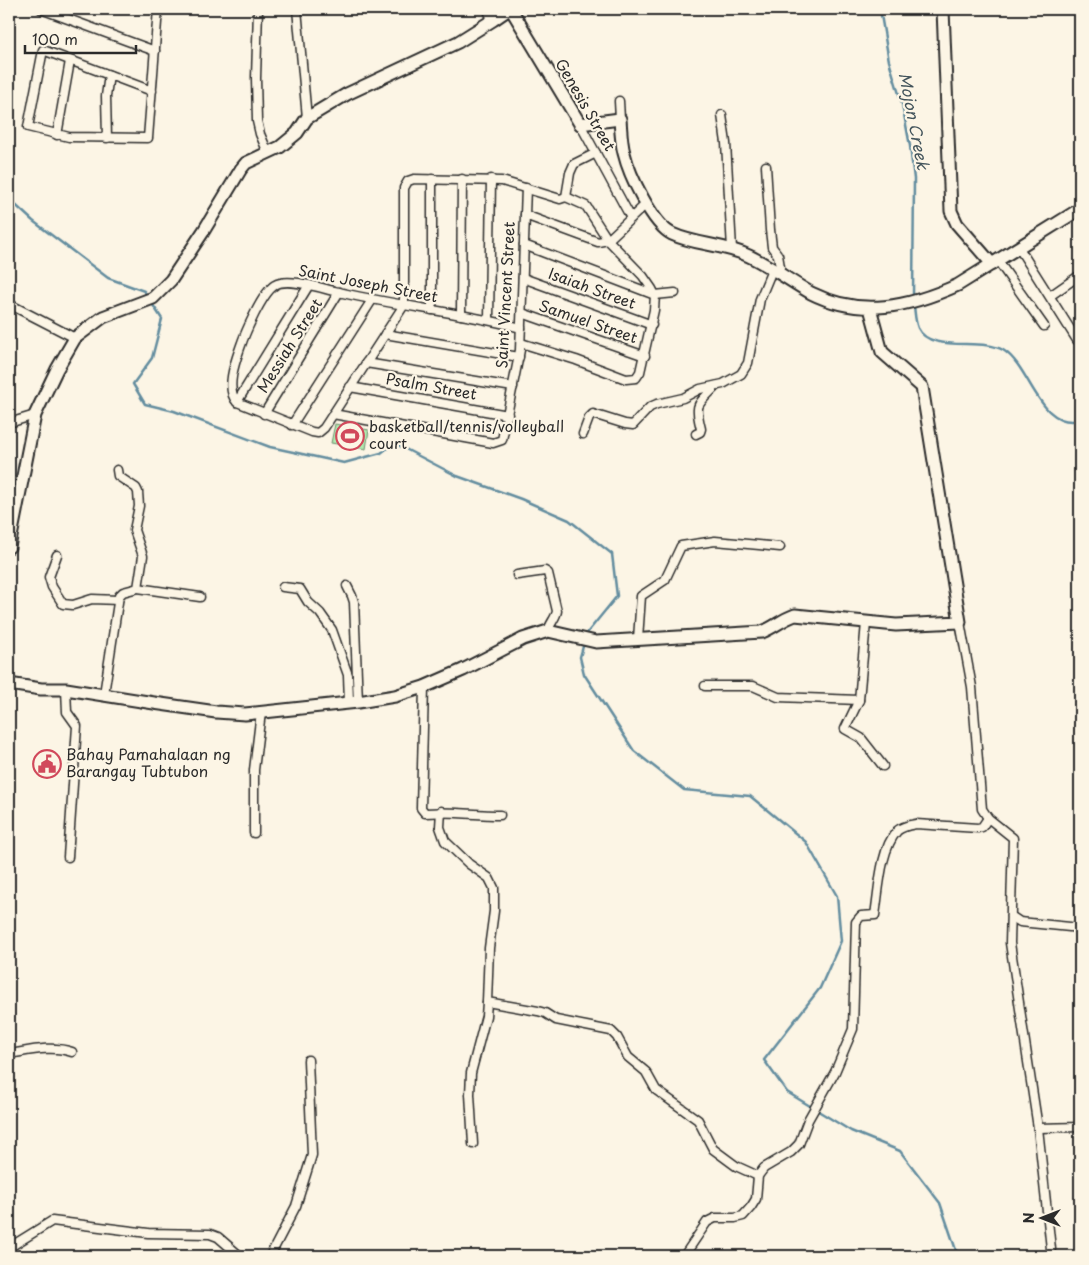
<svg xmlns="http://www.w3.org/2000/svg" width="1089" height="1265" viewBox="0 0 1089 1265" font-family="'Playpen Sans',sans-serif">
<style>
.grass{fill:#afe9ae;stroke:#6d8a6c}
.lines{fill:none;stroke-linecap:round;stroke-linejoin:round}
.stream{stroke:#648d9f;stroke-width:2.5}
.street-casing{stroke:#2b2b2b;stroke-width:11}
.secondary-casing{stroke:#2b2b2b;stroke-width:15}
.street{stroke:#fcf5e5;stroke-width:8}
.secondary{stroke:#fcf5e5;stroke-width:11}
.labels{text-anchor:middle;stroke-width:4.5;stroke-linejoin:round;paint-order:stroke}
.street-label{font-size:15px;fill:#2b2b2b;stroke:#fcf5e5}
.poi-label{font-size:15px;fill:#2b2b2b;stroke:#fcf5e5;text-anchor:start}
.water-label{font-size:16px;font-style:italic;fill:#43545b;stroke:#fcf5e5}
</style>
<rect width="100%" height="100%" fill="#fcf5e5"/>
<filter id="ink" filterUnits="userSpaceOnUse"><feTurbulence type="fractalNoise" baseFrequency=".02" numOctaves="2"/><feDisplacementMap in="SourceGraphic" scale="10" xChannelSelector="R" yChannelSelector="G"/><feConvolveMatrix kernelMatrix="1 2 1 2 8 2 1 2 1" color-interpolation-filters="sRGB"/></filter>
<g filter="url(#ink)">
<polygon class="grass" points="335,424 369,430 366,449 331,443"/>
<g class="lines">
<g class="stream">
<polyline points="880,9 889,61 902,104 910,146 914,179 913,297"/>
<polyline points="9,199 33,221 108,278 144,291 148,297"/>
<polyline points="151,302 162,319 152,358 133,384 145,404 174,411 270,447 344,463 381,453 394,443 457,476 521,499 569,520 612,554 617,596 587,633 586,637"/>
<path d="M914,306C915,313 915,321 918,328C930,354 981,337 1003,350C1031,367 1039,430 1080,420"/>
<polyline points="584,643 580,657 584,674 634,751 684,790 750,796 806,842 837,896 841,941 820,988 764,1060 787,1092 851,1131 900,1151 940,1203 958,1256"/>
</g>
<defs>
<g id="street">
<polyline points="41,9 155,51"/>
<polyline points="258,9 256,78 257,121 260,134 268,153"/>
<polyline points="297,9 307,118"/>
<polyline points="487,9 493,20"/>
<polyline points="152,91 43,50 28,127 69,137 148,138 158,9"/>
<polyline points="619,101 620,119"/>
<polyline points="722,115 726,143 732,249"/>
<polyline points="580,124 631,218"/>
<polyline points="57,135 70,61"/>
<polyline points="107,138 106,96 109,75"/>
<polyline points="766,166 770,230 772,247 778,255 780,267 779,274"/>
<polyline points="566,197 570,173 574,164 596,153"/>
<polyline points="525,215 598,242 608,240 646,204"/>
<polyline points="524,245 655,295 675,293"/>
<polyline points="1019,248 1077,340 1080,342"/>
<polyline points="998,261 1044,326"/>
<polyline points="523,278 652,325"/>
<polyline points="1050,296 1080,275"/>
<polyline points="9,304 75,338"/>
<polyline points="432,310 432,179"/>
<polyline points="522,313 645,356"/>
<polyline points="461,315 462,179"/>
<polyline points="489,320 491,179"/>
<path d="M521,328C460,312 396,306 334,291C321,288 287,277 275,285C262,293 245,333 240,348C235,362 225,390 237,402L312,432L318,433L324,428L404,305V188L408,181L414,179L502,181L560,199L566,197"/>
<polyline points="385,334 519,357"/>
<polyline points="521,343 576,360 626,379 636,378 640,372 654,310 655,295 652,289 643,276 608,240 586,206 566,197"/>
<polyline points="366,363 513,387"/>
<polyline points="350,387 508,415"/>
<polyline points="237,402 309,285"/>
<polyline points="264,414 339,292"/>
<polyline points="333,414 493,443 502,440 520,350 526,188"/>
<polyline points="9,423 35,415"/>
<polyline points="292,425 372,300"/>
<polyline points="583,434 589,418 593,414 625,424 633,425 650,407 657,404 683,398 700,389 723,384 741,374 748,363 760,299 772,270"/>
<path d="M696,434L700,432L701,429C694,402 698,405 716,386"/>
<polyline points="57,555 49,577 52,587 63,604 73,605 92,599 118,600"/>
<path d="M517,575L545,571L548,573L557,611C556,618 550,623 548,631"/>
<polyline points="347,586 352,596 354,602 358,702"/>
<polyline points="283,587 300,589 308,602 320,613 332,630 348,675 349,702"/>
<polyline points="138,588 200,597"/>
<polyline points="960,622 972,687 982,809 988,818 1013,838 1010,943 1038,1128 1051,1249"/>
<polyline points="866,623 859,700 845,729 861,738 883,766"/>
<polyline points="638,639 641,596 665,580 681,546 715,541 780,547"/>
<polyline points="705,686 753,686 778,697 859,700"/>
<path d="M424,687L421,808L425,813C450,811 475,815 500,815"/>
<polyline points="66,689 67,712 77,726 68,857"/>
<polyline points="104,694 119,596 123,592 138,588 143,556 134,530 139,506 138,492 136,488 118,476 117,470"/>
<polyline points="441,811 440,827 445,841 469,864 489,878 494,888 494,911 489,948 487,1002 538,1011 545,1013 556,1020 611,1031 617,1037 628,1057 646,1072 656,1090 698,1120 713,1149 736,1166 758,1176"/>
<polyline points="254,833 254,770 261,712"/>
<polyline points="1011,916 1020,922 1080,928"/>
<path d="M9,1054C29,1051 52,1045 72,1052"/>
<polyline points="1038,1128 1080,1127"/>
<polyline points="473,1144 470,1094 471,1073 486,1016 487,1002"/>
<polyline points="9,1242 13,1256"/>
<polyline points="10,1247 52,1221 148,1233 210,1234 218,1237 240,1256"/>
<polyline points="270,1256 296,1206 312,1155 308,1060"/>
<path d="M684,1256L707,1222L715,1218H735L743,1216L751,1207L756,1199L758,1176L764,1168L791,1152L799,1144L808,1120L835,1072L853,1029L856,922L861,916L875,915C879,891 880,850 897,831C902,826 910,825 916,824L978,828L982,827L988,818"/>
</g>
<g id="secondary">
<path d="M511,9L580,124L620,119C621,131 621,142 624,153C629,174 652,224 672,234C695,245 724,244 749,256C770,266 790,281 811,293C861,318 909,307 958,285L1080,209"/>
<polyline points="943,9 951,211 957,224 992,264"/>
<polyline points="9,547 35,415 57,369 75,338 103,317 153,298 171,280 203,232 241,169 246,163 280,147 297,133 307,118 347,94 458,42 493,20 509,9"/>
<path d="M9,684L41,689H66L154,703L216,712L245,714L358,702L395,696L424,687L463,670L523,639L548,631L596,642L762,632C775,627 781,620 795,615L896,625L960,622L922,387L882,352L870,308"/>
</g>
</defs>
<use href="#street" class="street-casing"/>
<use href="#secondary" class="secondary-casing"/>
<use href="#street" class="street"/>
<use href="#secondary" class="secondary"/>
</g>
</g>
<defs>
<symbol id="stadium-ring" viewBox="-11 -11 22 22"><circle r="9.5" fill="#fcf5e5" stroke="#d1495b" stroke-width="1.5"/><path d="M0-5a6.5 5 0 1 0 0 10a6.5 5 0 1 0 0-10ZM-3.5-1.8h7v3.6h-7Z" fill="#d1495b"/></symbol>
<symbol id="civic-ring" viewBox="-11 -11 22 22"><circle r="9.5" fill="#fcf5e5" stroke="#d1495b" stroke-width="1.5"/><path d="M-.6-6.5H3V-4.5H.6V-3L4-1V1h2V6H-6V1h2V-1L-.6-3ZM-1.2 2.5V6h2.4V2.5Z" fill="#d1495b"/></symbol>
</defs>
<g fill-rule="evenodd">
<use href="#stadium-ring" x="334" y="420" width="32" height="32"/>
<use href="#civic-ring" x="31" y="748" width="32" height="32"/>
</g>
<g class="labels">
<g class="street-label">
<text transform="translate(585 105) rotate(60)" y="5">Genesis Street</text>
<text transform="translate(368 284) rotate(11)" y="5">Saint Joseph Street</text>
<text transform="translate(592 289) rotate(20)" y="5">Isaiah Street</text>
<text transform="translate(506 295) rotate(-87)" y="5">Saint Vincent Street</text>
<text transform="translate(588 322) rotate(19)" y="5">Samuel Street</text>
<text transform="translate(290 346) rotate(-58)" y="5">Messiah Street</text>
<text transform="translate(431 387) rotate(10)" y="5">Psalm Street</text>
</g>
<g class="poi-label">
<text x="369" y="432">basketball/tennis/volleyball<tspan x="369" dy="17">court</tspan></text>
<text x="66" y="760">Bahay Pamahalaan ng<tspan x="66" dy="17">Barangay Tubtubon</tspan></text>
</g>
<g class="water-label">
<text transform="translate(914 121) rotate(79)" y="6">Mojon Creek</text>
</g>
</g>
<rect width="1089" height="1265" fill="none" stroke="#fcf5e5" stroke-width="30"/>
<rect x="15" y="15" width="1059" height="1235" fill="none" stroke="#2b2b2b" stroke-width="2" filter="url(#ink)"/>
<g transform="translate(1042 1218) rotate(270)" stroke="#fcf5e5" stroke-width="4" paint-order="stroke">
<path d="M0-4L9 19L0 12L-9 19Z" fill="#2b2b2b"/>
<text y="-8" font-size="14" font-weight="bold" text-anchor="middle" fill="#2b2b2b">N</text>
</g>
<path d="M25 45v8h111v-8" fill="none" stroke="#2b2b2b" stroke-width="2.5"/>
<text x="32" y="45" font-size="15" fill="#2b2b2b" stroke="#fcf5e5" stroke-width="4" paint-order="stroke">100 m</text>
</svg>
